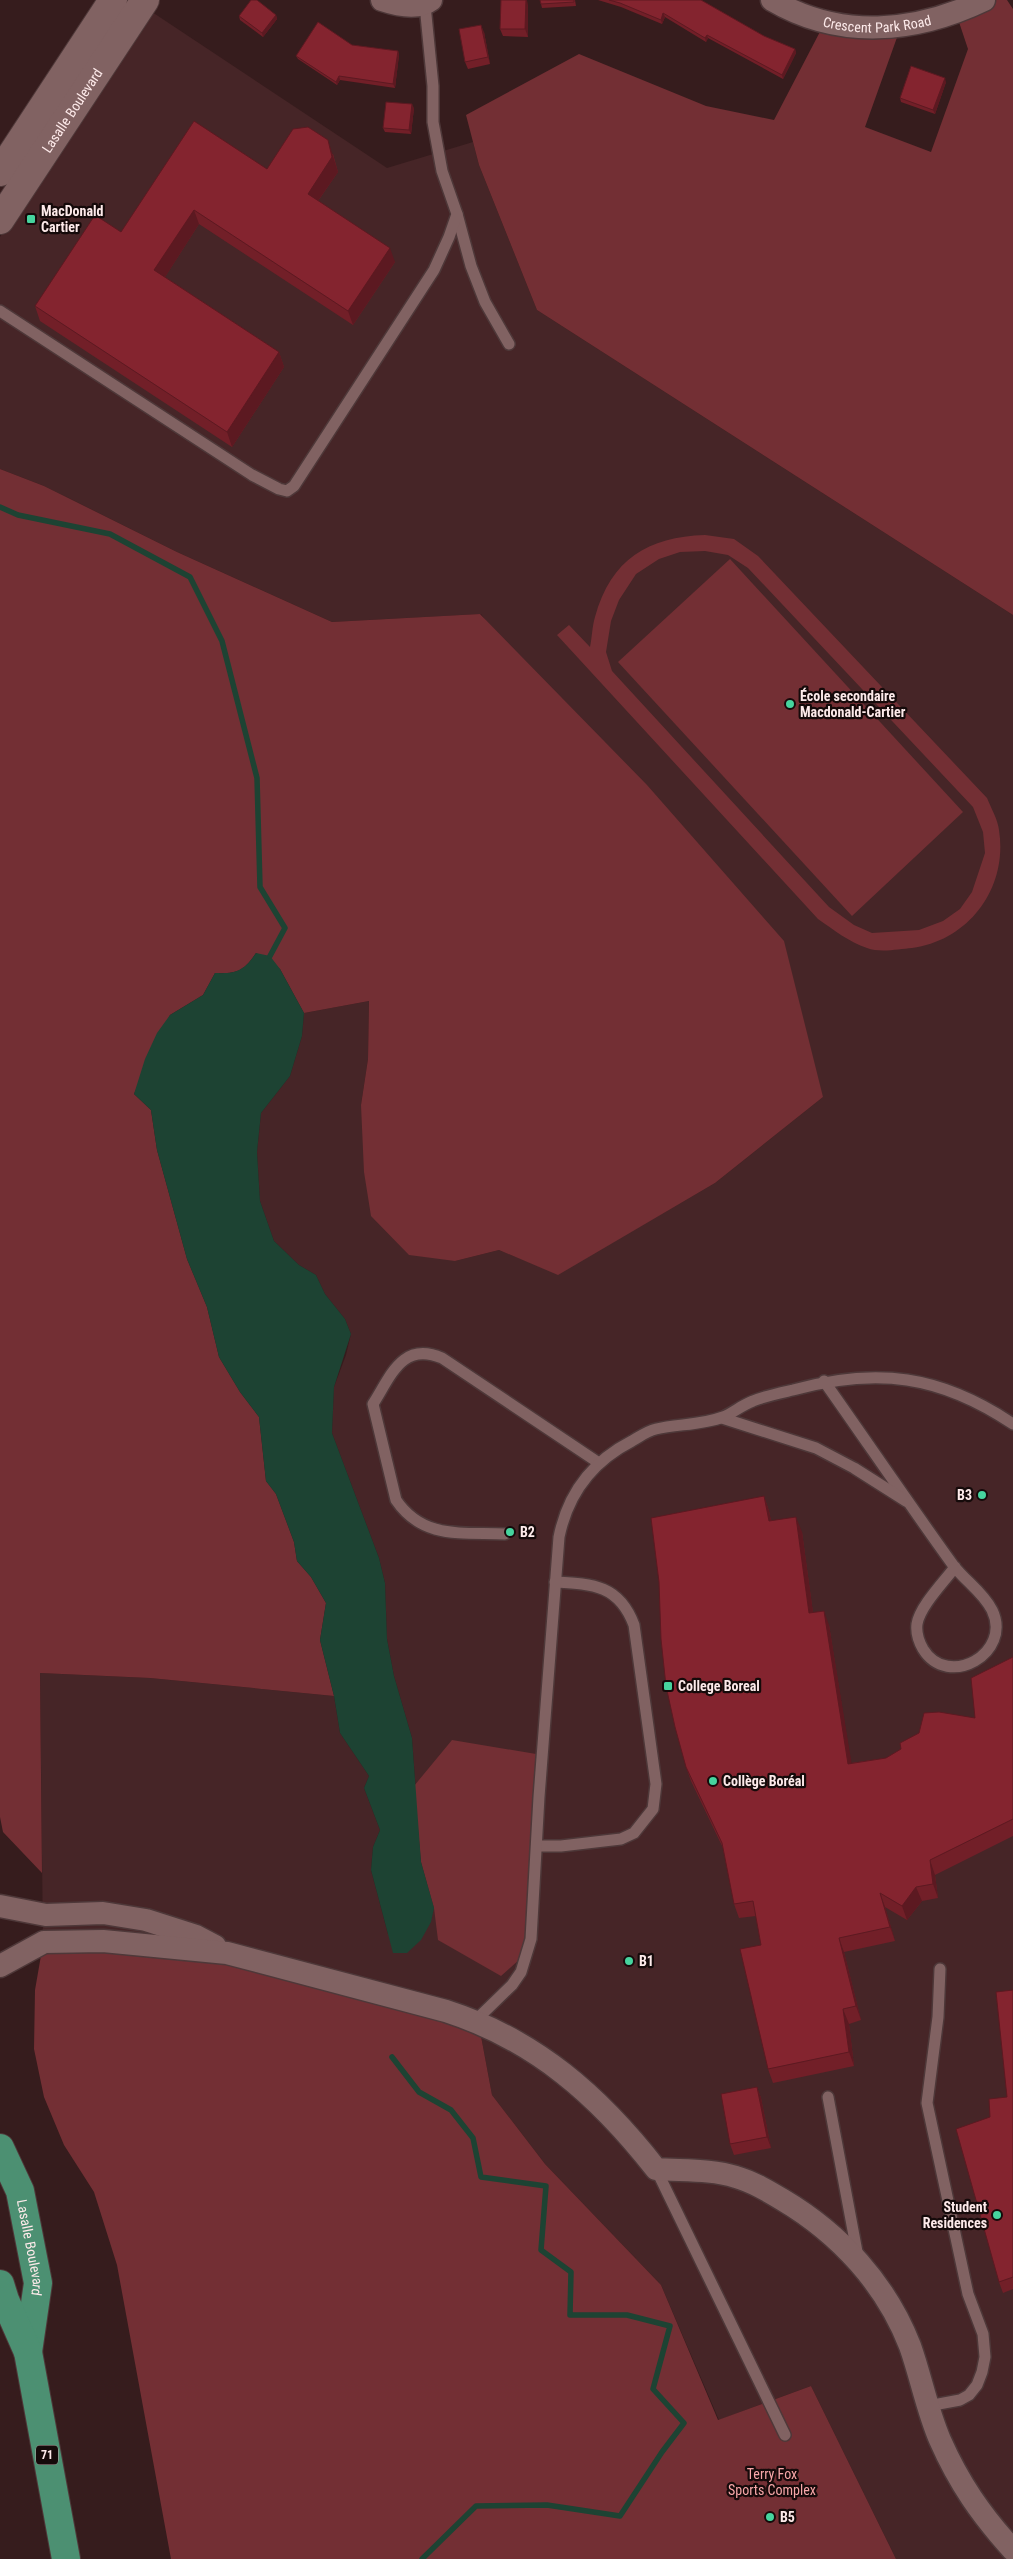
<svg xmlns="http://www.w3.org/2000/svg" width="1013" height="2559" viewBox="0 0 1013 2559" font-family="'Roboto Condensed',sans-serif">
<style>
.built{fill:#462527}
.green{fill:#732f34;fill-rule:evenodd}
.water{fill:#1d4333}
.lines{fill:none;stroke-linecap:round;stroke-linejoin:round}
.stream{stroke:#1d4333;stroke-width:5.5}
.service-casing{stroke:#4e3839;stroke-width:14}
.minor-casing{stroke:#4e3839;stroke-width:25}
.secondary-casing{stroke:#4e3839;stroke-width:30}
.trunk-casing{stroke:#4e3839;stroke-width:30}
.service{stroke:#816262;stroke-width:11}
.minor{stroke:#816262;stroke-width:22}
.secondary{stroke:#816262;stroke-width:28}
.trunk{stroke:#4c9072;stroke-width:28}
.wall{fill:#721f28}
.shaded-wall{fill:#5c1921}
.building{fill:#84242f;stroke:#5c1921}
.poi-dot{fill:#46d49e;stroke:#150a0a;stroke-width:2}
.labels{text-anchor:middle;stroke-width:4.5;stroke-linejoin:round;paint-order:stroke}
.shield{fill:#150a0a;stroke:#b7a7a7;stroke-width:1}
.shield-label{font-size:12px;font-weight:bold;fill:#fdeaea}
.street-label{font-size:14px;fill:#fdeaea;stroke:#150a0a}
.poi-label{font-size:14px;font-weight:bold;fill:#fdeaea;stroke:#150a0a;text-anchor:start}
.park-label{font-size:14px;fill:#f8a7a9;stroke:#150a0a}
</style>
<rect width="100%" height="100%" fill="#361c1d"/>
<polygon class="built" points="149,10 387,168 473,142 479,165 537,310 1013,615 1013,2559 896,2559 811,2386 719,2420 661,2285 545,2164 492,2095 478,2020 43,1944 40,1673 150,1678 334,1696 340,1733 369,1776 364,1788 380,1830 373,1847 371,1870 388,1934 427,1884 421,1862 412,1738 394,1676 387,1639 385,1583 379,1558 332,1433 334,1387 346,1355 351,1334 345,1319 325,1294 316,1275 299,1265 274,1241 260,1201 257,1152 261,1113 290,1076 302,1036 304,1013 369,1001 368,1059 361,1105 455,1261 499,1250 558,1274 715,1183 823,1097 481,614 332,622 177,552 44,486 0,469 0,237"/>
<g class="green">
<polygon points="988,0 1007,0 1013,9 1013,615 537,310 479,165 466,115 579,54 706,106 774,120 824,24 900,29 865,127 931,152 968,49 956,13"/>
<path d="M0,469L44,486L177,552L332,622L480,614L647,785L784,941L823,1097L715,1183L558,1275L499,1250L455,1261L409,1255L371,1216L364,1172L361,1105L368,1059L369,1001L304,1013L280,969L256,953C244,971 237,974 215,973L203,995L170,1015L134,1094L151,1110L157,1150L187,1259L207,1307L219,1357L240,1392L259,1417L266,1481L276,1494L294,1542L297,1561L311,1577L326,1603L320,1640L334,1696L150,1678L40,1673L42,1873L3,1832L0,1817Z"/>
<path d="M705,535L734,539L758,556L987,798C991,808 998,820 999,830C1008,887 970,940 912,948C899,949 880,953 867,948C849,942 834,930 818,919L557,635L569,625L590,647C592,638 592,627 595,617C611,559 648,537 705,535ZM705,551L728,555L748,568L973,807L983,832L985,853L972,892L960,909L943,921L919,930L872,933L854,925L829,907L612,671L606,652L611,621L619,600L636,574L659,559L680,552Z"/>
<polygon points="730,559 963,812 852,916 618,662"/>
<polygon points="452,1740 542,1755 530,1946 520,1959 501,1976 438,1940 434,1908 421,1862 414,1786"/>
<polygon points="106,1937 478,2020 492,2095 545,2164 661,2285 718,2420 811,2386 896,2559 171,2559 117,2265 94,2192 64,2145 44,2097 34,2049 35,1990 43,1944"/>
</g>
<path class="water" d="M256,953L270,956L280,969L304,1013L302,1036L290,1076L261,1113L257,1152L260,1201L274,1241L299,1265L316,1275L325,1294L345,1319L351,1334L334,1387L332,1433L379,1558L385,1583L387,1639L394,1676L412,1738L421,1862L434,1908L431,1922L421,1940L407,1953H393L371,1870L373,1847L380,1830L364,1788L369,1776L340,1733L334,1696L320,1640L326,1603L311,1577L297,1561L294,1542L276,1494L266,1481L259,1417L240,1392L219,1357L207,1307L187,1259L157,1150L151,1110L134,1094L145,1059L157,1033L170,1015L203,995L215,973C236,974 244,971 256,953Z"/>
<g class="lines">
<g class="stream">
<polyline points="0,507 18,515 110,534 190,577 222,641 257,778 260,887 285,928 270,956"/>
<polyline points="392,2057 419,2092 451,2110 473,2138 481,2177 546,2186 541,2250 571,2272 570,2315 627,2315 670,2326 653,2389 684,2423 662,2452 620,2516 547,2505 476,2506 422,2559"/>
</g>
<defs>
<g id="service">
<polyline points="457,214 471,266 485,302 509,344"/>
<polyline points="0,311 252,475 279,489 287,491 294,486 434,270 449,237 457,214 442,171 433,122 433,86 425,5"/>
<path d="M824,1381C867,1442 909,1504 953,1565C965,1581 982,1591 992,1610C1013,1653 948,1690 923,1649C919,1642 916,1632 917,1624C920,1606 944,1582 955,1567"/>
<polyline points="722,1418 816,1448 854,1468 906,1501"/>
<path d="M505,1534C463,1532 423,1540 396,1500L373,1404C391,1376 402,1341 442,1358L599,1463"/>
<path d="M538,1846H561L621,1839L634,1833L653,1809L656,1784L634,1625C619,1585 593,1584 555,1582"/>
<path d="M476,2020L512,1985L521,1972L531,1939L539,1797L559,1537C568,1493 593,1461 632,1441C639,1437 647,1431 656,1429C677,1424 702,1425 723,1417C733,1413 742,1405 753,1401C765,1396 780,1393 793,1390C877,1367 940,1375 1013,1424"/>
<polyline points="828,2097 858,2257"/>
<polyline points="656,2169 785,2435"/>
<polyline points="928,2406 960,2400 969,2395 977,2385 982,2372 985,2357 983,2334 968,2294 927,2103 938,2017 940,1969"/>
</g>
<g id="minor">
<path d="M382,0C397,5 418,10 431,0"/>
<path id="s1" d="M772,0C840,40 915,33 984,0"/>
<polyline points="0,1906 46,1915 103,1913 146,1920 196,1936 215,1946"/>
<path d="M0,1966L44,1942L103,1941L227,1953L446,2011C536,2040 599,2096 656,2169C682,2171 711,2169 736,2177C753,2182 768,2191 783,2200C840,2234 886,2284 910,2346C921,2377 927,2410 940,2440C959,2483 981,2515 1013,2550"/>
</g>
<g id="secondary">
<polyline points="0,172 113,0"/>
<path id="s2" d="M0,220L145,0"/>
</g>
<g id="trunk">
<path id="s3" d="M0,2148L20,2191L38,2283L28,2352"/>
<polyline points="0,2284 5,2300 28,2352 66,2559"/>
</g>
</defs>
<use href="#service" class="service-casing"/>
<use href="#minor" class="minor-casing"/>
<use href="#secondary" class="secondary-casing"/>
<use href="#trunk" class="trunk-casing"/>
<use href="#service" class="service"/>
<use href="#minor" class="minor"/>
<use href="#secondary" class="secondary"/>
<use href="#trunk" class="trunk"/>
</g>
<g class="wall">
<polygon points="540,0 575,0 576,6 542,8"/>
<polygon points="598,0 701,0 764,36 795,49 796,53 783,79 708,38 706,42 665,17 662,24 621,7"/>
<polygon points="528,5 528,37 503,36 500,29"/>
<polygon points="276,15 277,19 263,37 240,20 239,16"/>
<polygon points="484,32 490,64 468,69 465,62"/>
<polygon points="352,45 398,51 399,55 395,88 340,80 337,85 298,59 296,56"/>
<polygon points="946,82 935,114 901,102 900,98"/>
<polygon points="414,108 411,134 385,132 383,128"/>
<polygon points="333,154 338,172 318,201 395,262 353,325 199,224 165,277 279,352 284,367 232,447 40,321 35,306 121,232"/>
<polygon points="764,1496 769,1511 771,1521 802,1532 813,1613 829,1625 851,1763 886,1758 975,1718 1013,1657 1013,1836 935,1875 938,1898 922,1901 907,1920 885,1907 895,1941 844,1952 861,2020 849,2024 854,2066 773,2083 768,2069 761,1945 756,1916 739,1918 734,1904 723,1848 691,1781 686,1767"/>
<polygon points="1013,1990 1013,2289 1003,2293 999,2282 990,2117 1007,2097"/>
<polygon points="757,2087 761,2098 771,2148 734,2155 730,2144"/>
</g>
<g class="shaded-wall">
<polygon points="526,0 527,0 528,5 528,37 525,29"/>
<polygon points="663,13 665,17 662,24 661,20"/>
<polygon points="276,15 277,19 263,37 262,33"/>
<polygon points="481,25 484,32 490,64 488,57"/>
<polygon points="707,35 708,38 706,42 705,38"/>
<polygon points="795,49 796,53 783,79 782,75"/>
<polygon points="398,51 399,55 395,88 393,84"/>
<polygon points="339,76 340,80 337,85 336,82"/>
<polygon points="945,78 946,82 935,114 933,110"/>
<polygon points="412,104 414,108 411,134 409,130"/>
<polygon points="328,140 338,172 313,208 308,194"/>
<polygon points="194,210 199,224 160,285 154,270"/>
<polygon points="390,248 395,262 353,325 348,311"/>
<polygon points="279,352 284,367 232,447 227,432"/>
<polygon points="764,1496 769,1511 774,1535 769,1521"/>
<polygon points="796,1517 802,1532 815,1627 809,1613"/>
<polygon points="824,1611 829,1625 854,1778 848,1764"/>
<polygon points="930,1860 935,1875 938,1898 933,1884"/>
<polygon points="916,1887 922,1901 907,1920 902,1906"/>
<polygon points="880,1893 885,1907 895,1941 890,1927"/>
<polygon points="839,1938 844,1952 861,2020 856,2006"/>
<polygon points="843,2009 849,2024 854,2066 849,2052"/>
<polygon points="757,2087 761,2098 771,2148 767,2137"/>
</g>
<g class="building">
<polygon points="251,0 257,0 276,15 262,33 239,16"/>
<polygon points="501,0 526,0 525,29 500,29"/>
<polygon points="540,0 574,0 574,2 541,4"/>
<polygon points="609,0 701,0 764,36 795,49 782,75 707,35 705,38 663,13 661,20 620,3"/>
<polygon points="318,22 352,45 398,51 393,84 339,76 336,82 296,56"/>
<polygon points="481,25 488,57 465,62 459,29"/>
<polygon points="911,66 945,78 933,110 900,98"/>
<polygon points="386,102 412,104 409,130 383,128"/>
<polygon points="194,121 267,169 293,129 308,127 328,140 332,157 308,194 390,248 348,311 194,210 154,270 279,352 227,432 35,306 95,215 121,232"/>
<polygon points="764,1496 769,1521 796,1517 809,1613 824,1611 848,1764 886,1758 901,1749 900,1743 919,1733 924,1713 939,1712 975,1718 971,1678 1013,1657 1013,1819 930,1860 933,1884 916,1887 902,1906 880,1893 890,1927 839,1938 856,2006 843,2009 849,2052 768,2069 740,1949 761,1945 753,1901 734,1904 722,1843 686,1767 675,1727 666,1686 661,1639 659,1582 651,1518"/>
<polygon points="1013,1990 1013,2277 999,2282 956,2129 990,2117 989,2099 1007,2097 996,1992"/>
<polygon points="757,2087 767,2137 730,2144 721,2094"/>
</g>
<g class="poi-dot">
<rect x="26" y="214" width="10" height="10" rx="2.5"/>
<circle cx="790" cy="704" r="5"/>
<circle cx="982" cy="1495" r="5"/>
<circle cx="510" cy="1532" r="5"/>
<rect x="663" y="1681" width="10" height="10" rx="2.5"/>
<circle cx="713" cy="1781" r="5"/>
<circle cx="629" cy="1961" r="5"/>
<circle cx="997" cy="2215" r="5"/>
<circle cx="770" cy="2517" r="5"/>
</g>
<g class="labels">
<rect class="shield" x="36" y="2445.5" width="22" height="19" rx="4"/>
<g class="shield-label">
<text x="47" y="2459">71</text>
</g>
<g class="street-label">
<text dy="5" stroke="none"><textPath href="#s1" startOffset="110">Crescent Park Road</textPath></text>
<text dy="5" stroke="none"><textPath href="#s2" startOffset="131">Lasalle Boulevard</textPath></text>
<text dy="5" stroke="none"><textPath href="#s3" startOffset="105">Lasalle Boulevard</textPath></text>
</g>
<g class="poi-label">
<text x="41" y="216">MacDonald<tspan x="41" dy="16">Cartier</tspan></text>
<text x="800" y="701">École secondaire<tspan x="800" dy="16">Macdonald-Cartier</tspan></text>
<text x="972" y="1500" text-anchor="end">B3</text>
<text x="520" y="1537">B2</text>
<text x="678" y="1691">College Boreal</text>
<text x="723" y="1786">Collège Boréal</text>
<text x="639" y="1966">B1</text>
<text x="987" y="2212" text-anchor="end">Student<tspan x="987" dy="16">Residences</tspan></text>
<text x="780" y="2522">B5</text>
</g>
<g class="park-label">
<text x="772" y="2479">Terry Fox<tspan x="772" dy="16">Sports Complex</tspan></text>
</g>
</g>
</svg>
